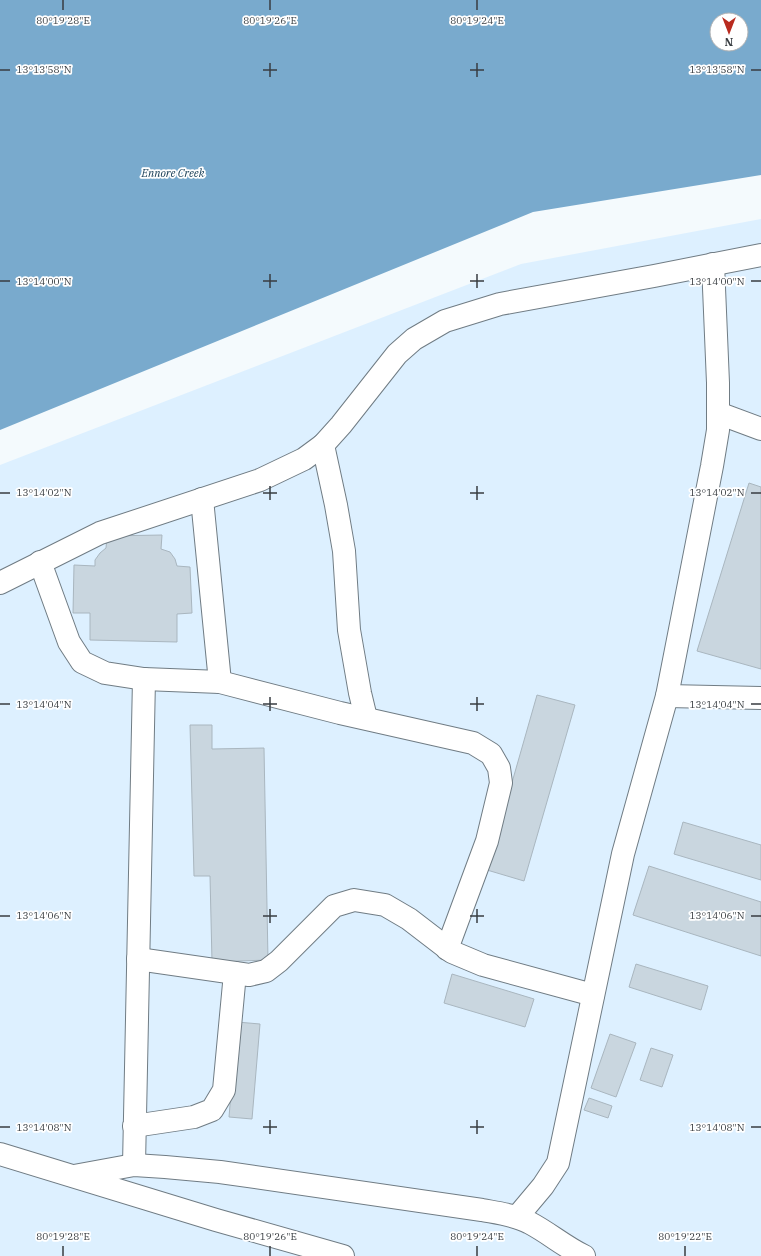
<svg xmlns="http://www.w3.org/2000/svg" width="761" height="1256" viewBox="0 0 761 1256" font-family="'IBM Plex Serif',serif">
<style>
.built{fill:#ddf0ff}
.water{fill:#79aacd;fill-rule:evenodd}
.building{fill:#c9d6df;stroke:#a9b6bf}
.lines{fill:none;stroke-linecap:round;stroke-linejoin:round}
.minor-casing{stroke:#707c84;stroke-width:24}
.minor{stroke:#fff;stroke-width:22}
.ticks{fill:none;stroke:#383d41;stroke-width:1.5}
.labels{text-anchor:middle;stroke-width:3.5;stroke-linejoin:round;paint-order:stroke}
.water-label{font-size:11px;font-style:italic;fill:#0f3750;stroke:#fff}
.ticks-label{font-size:10px;text-anchor:middle;fill:#383d41;stroke:#fff;stroke-width:3.5;stroke-linejoin:round;paint-order:stroke}
</style>
<rect width="100%" height="100%" fill="#f4fafd"/>
<polygon class="built" points="761,219 761,1256 0,1256 0,465 521,264"/>
<path class="water" d="M0,0H761V175L533,212L0,430ZM717,20H741V44H717Z"/>
<g class="building">
<polygon points="749,483 761,487 761,669 697,651"/>
<polygon points="162,535 161,549 170,552 175,559 177,566 190,567 192,613 177,614 177,642 90,640 90,613 73,613 74,565 95,566 95,560 100,553 106,548 107,536"/>
<polygon points="537,695 575,705 524,881 487,870"/>
<polygon points="190,725 212,725 212,749 264,748 268,960 212,962 210,876 194,876"/>
<polygon points="683,822 761,845 761,880 674,854"/>
<polygon points="649,866 761,902 761,956 633,915"/>
<polygon points="636,964 708,986 701,1010 629,987"/>
<polygon points="452,974 534,999 525,1027 444,1003"/>
<polygon points="237,1022 260,1024 252,1119 229,1117"/>
<polygon points="610,1034 636,1043 616,1097 591,1088"/>
<polygon points="651,1048 673,1055 662,1087 640,1080"/>
<polygon points="589,1098 612,1106 608,1118 584,1110"/>
</g>
<g class="lines">
<defs>
<g id="minor">
<polyline points="718,413 761,429"/>
<polyline points="323,445 336,505 344,551 349,630 360,693 366,718"/>
<polyline points="202,499 220,682"/>
<polyline points="40,562 69,642 82,662 105,673 144,679 220,682 340,713 473,743 491,754 499,768 501,783 487,841 447,949"/>
<polyline points="0,583 100,533 260,480 304,459 323,445 341,425 397,354 414,339 445,321 500,304 654,276 761,255"/>
<polyline points="667,696 761,698"/>
<polyline points="138,959 249,975 266,971 279,961 334,906 354,900 385,905 409,919 452,952 483,965 593,995"/>
<polyline points="134,1126 194,1117 212,1110 224,1090 235,973"/>
<polyline points="0,1154 216,1220 343,1256"/>
<polyline points="134,1165 144,679"/>
<path d="M74,1176L134,1165L165,1167L220,1172L482,1210C498,1213 516,1215 530,1223C549,1233 565,1247 584,1256"/>
<polyline points="517,1217 543,1186 558,1163 623,854 667,696 712,466 718,430 718,383 713,264"/>
</g>
</defs>
<use href="#minor" class="minor-casing"/>
<use href="#minor" class="minor"/>
</g>
<path class="ticks" d="M63,0V10M270,0V10M477,0V10M270,63V77M477,63V77M0,70H10M263,70H277M470,70H484M751,70H761M270,274V288M477,274V288M0,281H10M263,281H277M470,281H484M751,281H761M270,486V500M477,486V500M0,493H10M263,493H277M470,493H484M751,493H761M270,697V711M477,697V711M0,704H10M263,704H277M470,704H484M751,704H761M270,909V923M477,909V923M0,916H10M263,916H277M470,916H484M751,916H761M270,1120V1134M477,1120V1134M0,1127H10M263,1127H277M470,1127H484M751,1127H761M63,1246V1256M270,1246V1256M477,1246V1256M685,1246V1256"/>
<g class="labels">
<g class="water-label">
<text x="173" y="177">Ennore Creek</text>
</g>
</g>
<g class="ticks-label">
<text x="63" y="24">80°19'28"E</text>
<text x="270" y="24">80°19'26"E</text>
<text x="477" y="24">80°19'24"E</text>
<text x="717" y="73">13°13'58"N</text>
<text x="44" y="73">13°13'58"N</text>
<text x="717" y="285">13°14'00"N</text>
<text x="44" y="285">13°14'00"N</text>
<text x="717" y="496">13°14'02"N</text>
<text x="44" y="496">13°14'02"N</text>
<text x="717" y="708">13°14'04"N</text>
<text x="44" y="708">13°14'04"N</text>
<text x="717" y="919">13°14'06"N</text>
<text x="44" y="919">13°14'06"N</text>
<text x="717" y="1131">13°14'08"N</text>
<text x="44" y="1131">13°14'08"N</text>
<text x="63" y="1240">80°19'28"E</text>
<text x="270" y="1240">80°19'26"E</text>
<text x="477" y="1240">80°19'24"E</text>
<text x="685" y="1240">80°19'22"E</text>
</g>
<g transform="translate(729 32) rotate(180)"><circle r="19" fill="#ffffff" stroke="#afb1b3"/>
<path d="M0-3L7 15L0 10L-7 15Z" fill="#b92b1f"/>
<text y="-6" font-size="11" font-weight="bold" text-anchor="middle" fill="#383d41">N</text>
</g>
</svg>
